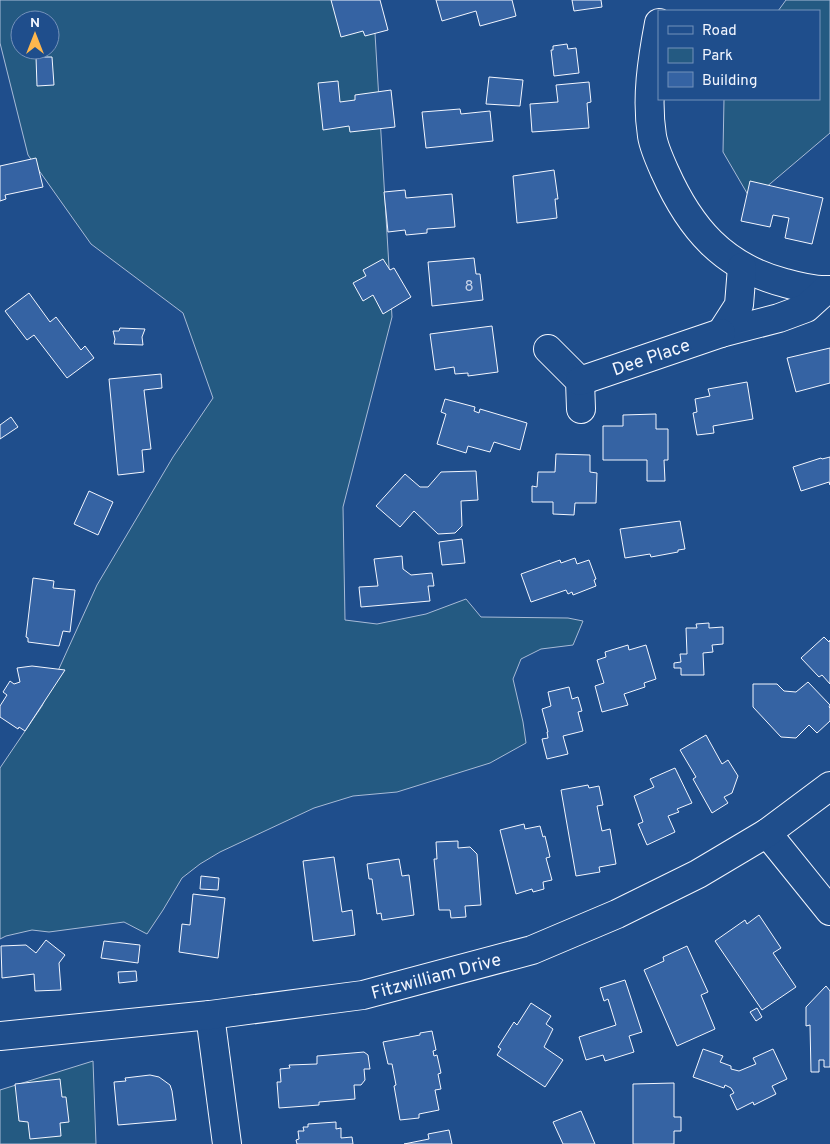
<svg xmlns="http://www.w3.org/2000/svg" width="830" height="1144" viewBox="0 0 830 1144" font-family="Overpass,sans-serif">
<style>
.green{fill:#245a82;stroke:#a8bbd7;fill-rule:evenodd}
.building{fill:#3563a3;stroke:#f2f6ff}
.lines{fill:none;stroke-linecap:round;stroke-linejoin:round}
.minor-casing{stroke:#f2f6ff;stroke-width:30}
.minor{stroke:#1f4e8c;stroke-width:28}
.labels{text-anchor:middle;stroke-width:4;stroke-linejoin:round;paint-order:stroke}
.number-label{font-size:15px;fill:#c3d1e8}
.street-label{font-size:18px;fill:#f2f6ff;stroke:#1f4e8c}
</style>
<rect width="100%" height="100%" fill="#1f4e8c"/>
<g class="green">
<path d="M0,0H373L392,317L343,507L345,620L377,624L426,614L466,599L481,617L568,618L583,621L573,645L541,649L521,659L513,679L523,722L526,743L490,763L397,792L353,796L314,808L220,852L200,864L182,878L163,910L147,934L124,922L49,932L32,930L6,936L0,939V768L42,706L97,585L173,457L213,398L183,313L91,244L28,155L0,43ZM20,20H50V50H20Z"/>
<polygon points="786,0 830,0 830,133 751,200 723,152 724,99 819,99 819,11 778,11"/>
<polygon points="93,1061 96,1144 0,1144 0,1090"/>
</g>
<g class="building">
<polygon points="331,0 380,0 388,30 365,36 363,31 341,37"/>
<polygon points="436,0 512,0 516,16 480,26 476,11 442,21"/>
<polygon points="572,0 601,0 602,7 574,11"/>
<polygon points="567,44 568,49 576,48 579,73 554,76 551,50 553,50 553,46"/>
<polygon points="36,57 52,57 54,85 37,86"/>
<polygon points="489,77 523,80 520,106 486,104"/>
<polygon points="338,81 340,102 355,100 355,95 391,90 395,127 350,132 349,126 323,130 318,83"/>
<polygon points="589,82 591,102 587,103 589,128 532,132 530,104 558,102 556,85"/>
<polygon points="460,109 461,114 490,111 493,141 426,148 422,112"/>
<polygon points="36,158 43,187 5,195 6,199 0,201 0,166"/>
<polygon points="554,170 558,199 555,199 557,218 517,223 513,176"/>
<polygon points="750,181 823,198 812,244 785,238 789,218 773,215 770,227 741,221"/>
<polygon points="405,190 406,198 452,194 455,227 427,229 427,233 406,235 405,230 388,232 384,192"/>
<polygon points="474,258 476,274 480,274 483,300 432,306 428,262"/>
<polygon points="383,259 390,270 394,268 411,297 383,314 373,295 363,301 353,283 366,276 363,270"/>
<polygon points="29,293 50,322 56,317 81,350 85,346 94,358 67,378 34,335 27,340 5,311"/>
<polygon points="492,326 498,372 468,376 468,373 455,374 454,367 435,370 430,334"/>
<polygon points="120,328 145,329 142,337 143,345 114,344 115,339 113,331 119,331"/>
<polygon points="830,348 830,383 796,392 787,358"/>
<polygon points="161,374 162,388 144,390 151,449 142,450 144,472 118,475 109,379"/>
<polygon points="747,382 753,419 713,426 714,433 697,435 693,413 697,412 695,399 710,396 708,389"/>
<polygon points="445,399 475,407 474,411 479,413 480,409 527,423 520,450 494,442 490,452 468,446 466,453 437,444 446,414 441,412"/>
<polygon points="656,414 656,429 668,429 668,460 664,460 665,481 647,481 647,460 603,460 603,426 623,426 623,415"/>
<polygon points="11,417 18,427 0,439 0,425"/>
<polygon points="556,454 590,455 590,472 597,473 596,503 575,503 574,515 553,514 553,502 532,502 532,486 537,487 538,472 555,472"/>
<polygon points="830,457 830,485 829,482 801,491 793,467 821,458 822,459"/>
<polygon points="476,471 478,500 461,501 462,526 455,533 438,534 414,511 400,527 376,506 405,474 420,487 428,487 441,472"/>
<polygon points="89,491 113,502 98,535 74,524"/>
<polygon points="680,521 685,549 678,550 678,552 651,557 650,554 625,558 620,529"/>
<polygon points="462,539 465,563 442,565 439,542"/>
<polygon points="402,556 403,569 411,575 432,573 434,586 428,586 430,601 361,607 359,587 378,586 374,559"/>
<polygon points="575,558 577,564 589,560 596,579 594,580 596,586 573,595 572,592 568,594 566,590 531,602 521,574 560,560 561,563"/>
<polygon points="33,578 54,581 53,588 75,590 70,632 63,631 59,646 28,642 28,638 26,637"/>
<polygon points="709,623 709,628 723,627 723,644 712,645 713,652 703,653 704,675 681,675 681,668 674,668 674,663 681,662 680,654 687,654 686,628 697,628 696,624"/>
<polygon points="824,637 829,642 830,640 830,684 822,675 819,677 801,658"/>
<polygon points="628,645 629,650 646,645 656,679 644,683 645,687 624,694 628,705 602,712 595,686 604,683 597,660 606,657 605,652"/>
<polygon points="32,666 65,670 25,731 19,727 18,729 0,717 0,706 7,695 3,692 10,681 14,684 20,682 17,668"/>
<polygon points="808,682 830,705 829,707 830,708 830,721 817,733 809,725 796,738 781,737 753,707 753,684 777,684 784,691 796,692"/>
<polygon points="569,687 572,699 578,697 582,711 578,712 583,731 563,736 568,754 547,759 542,739 548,738 547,732 548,732 542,709 551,706 548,692"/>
<polygon points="706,735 722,764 728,760 738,776 732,793 724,797 728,803 712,813 693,779 696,777 680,750"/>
<polygon points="675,768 692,803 677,809 679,812 668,816 675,832 647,845 638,824 643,822 634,796 654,787 650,779"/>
<polygon points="588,785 589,788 599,786 603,805 597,806 602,831 610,829 616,864 599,867 600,872 576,876 561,790"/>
<polygon points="524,824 525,829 540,826 543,837 545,836 550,857 546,858 552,880 543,882 544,889 533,892 532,889 516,894 500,830"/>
<polygon points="458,841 458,848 470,847 477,854 481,905 465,906 466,917 451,918 450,910 439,910 434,859 437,859 436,842"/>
<polygon points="334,857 342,912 352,910 355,935 313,941 303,861"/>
<polygon points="399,859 402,876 409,875 414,915 382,920 381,913 377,914 372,879 369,879 367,864"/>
<polygon points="201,876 219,878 218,890 200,889"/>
<polygon points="193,894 225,898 218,958 179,952 182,924 190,925"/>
<polygon points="759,915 781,948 773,953 796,987 762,1010 715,941 745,920 747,924"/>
<polygon points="46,940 65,955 59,963 61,990 35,991 34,974 2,978 1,946 26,945 36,953"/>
<polygon points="104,941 140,945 138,963 101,958"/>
<polygon points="687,946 708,992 701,995 715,1029 677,1046 644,970 664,961 663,957"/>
<polygon points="136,971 137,981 119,983 118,972"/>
<polygon points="625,980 642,1032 629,1036 634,1052 605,1061 603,1055 586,1060 579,1037 616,1025 608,999 604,1001 600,988"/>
<polygon points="826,986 830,991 830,1067 824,1067 824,1060 819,1060 819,1072 811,1072 810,1025 806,1026 806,1007"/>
<polygon points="531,1003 551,1016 546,1024 553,1029 544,1047 563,1060 545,1087 497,1055 501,1049 498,1047 514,1022 517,1025"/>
<polygon points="757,1008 762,1017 756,1021 750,1012"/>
<polygon points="432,1031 436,1050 433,1051 434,1056 437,1055 441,1073 438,1074 441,1089 435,1090 439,1110 419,1114 419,1118 400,1120 394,1086 396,1085 392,1064 388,1064 383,1042 420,1035 420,1033"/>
<polygon points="703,1049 723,1056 720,1062 731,1066 731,1069 739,1071 756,1064 753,1058 773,1049 787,1079 772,1086 776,1094 754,1105 753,1102 737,1110 730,1095 734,1093 731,1088 725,1085 724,1088 693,1077"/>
<polygon points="364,1052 368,1055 370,1069 364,1069 365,1080 361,1085 354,1085 355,1099 319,1102 319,1105 279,1108 277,1082 281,1082 280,1069 290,1068 289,1065 317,1064 317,1056"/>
<polygon points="150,1075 159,1077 170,1085 172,1091 176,1120 118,1125 114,1082 126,1081 125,1078"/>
<polygon points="60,1079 62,1097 66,1097 69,1122 60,1123 61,1136 30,1139 28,1122 19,1121 15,1084"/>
<polygon points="674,1083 674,1117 681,1117 681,1131 674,1131 674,1144 633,1144 633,1084"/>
<polygon points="581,1111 595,1144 563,1144 553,1122"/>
<polygon points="336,1122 336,1129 341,1128 341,1138 352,1137 353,1144 297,1144 296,1140 299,1139 298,1131 304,1131 303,1127 308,1127 308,1124"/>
<polygon points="449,1130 452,1144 404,1144 429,1139 428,1134"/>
</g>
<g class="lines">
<defs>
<g id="minor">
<path d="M659,23C652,60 646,98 652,136C654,148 660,161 665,172C690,228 723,267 785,283C799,287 815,291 830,290"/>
<polyline points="742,267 739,305 721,333 779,318 806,308 826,290"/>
<polyline points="548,349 580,381 581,409"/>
<polyline points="580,381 721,333"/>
<polyline points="767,833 830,911"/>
<polyline points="210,1015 227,1144"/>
<polyline points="0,1036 210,1015 363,995 532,950 617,914 698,874 767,833 830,786"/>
</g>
</defs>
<use href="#minor" class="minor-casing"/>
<use href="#minor" class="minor"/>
</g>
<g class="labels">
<g class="number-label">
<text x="469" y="291">8</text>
</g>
<g class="street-label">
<text transform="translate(651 357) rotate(-19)" y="6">Dee Place</text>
<text transform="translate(436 976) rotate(-15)" y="6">Fitzwilliam Drive</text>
</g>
</g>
<rect x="658" y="10" width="162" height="90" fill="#1f4e8c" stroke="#7391ba"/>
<rect x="668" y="26" width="25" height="8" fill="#1f4e8c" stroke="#7391ba"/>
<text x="702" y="35" font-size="15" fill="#f2f6ff">Road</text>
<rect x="668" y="48" width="25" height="15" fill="#245a82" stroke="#7391ba"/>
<text x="702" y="60" font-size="15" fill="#f2f6ff">Park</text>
<rect x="668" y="72" width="25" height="15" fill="#3563a3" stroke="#7391ba"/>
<text x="702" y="85" font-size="15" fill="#f2f6ff">Building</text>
<g transform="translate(35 35)"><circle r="24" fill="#1f4e8c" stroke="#7391ba"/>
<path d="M0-4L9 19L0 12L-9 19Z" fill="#ffb74d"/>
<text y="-8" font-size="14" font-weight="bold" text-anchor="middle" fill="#f2f6ff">N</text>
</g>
</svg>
